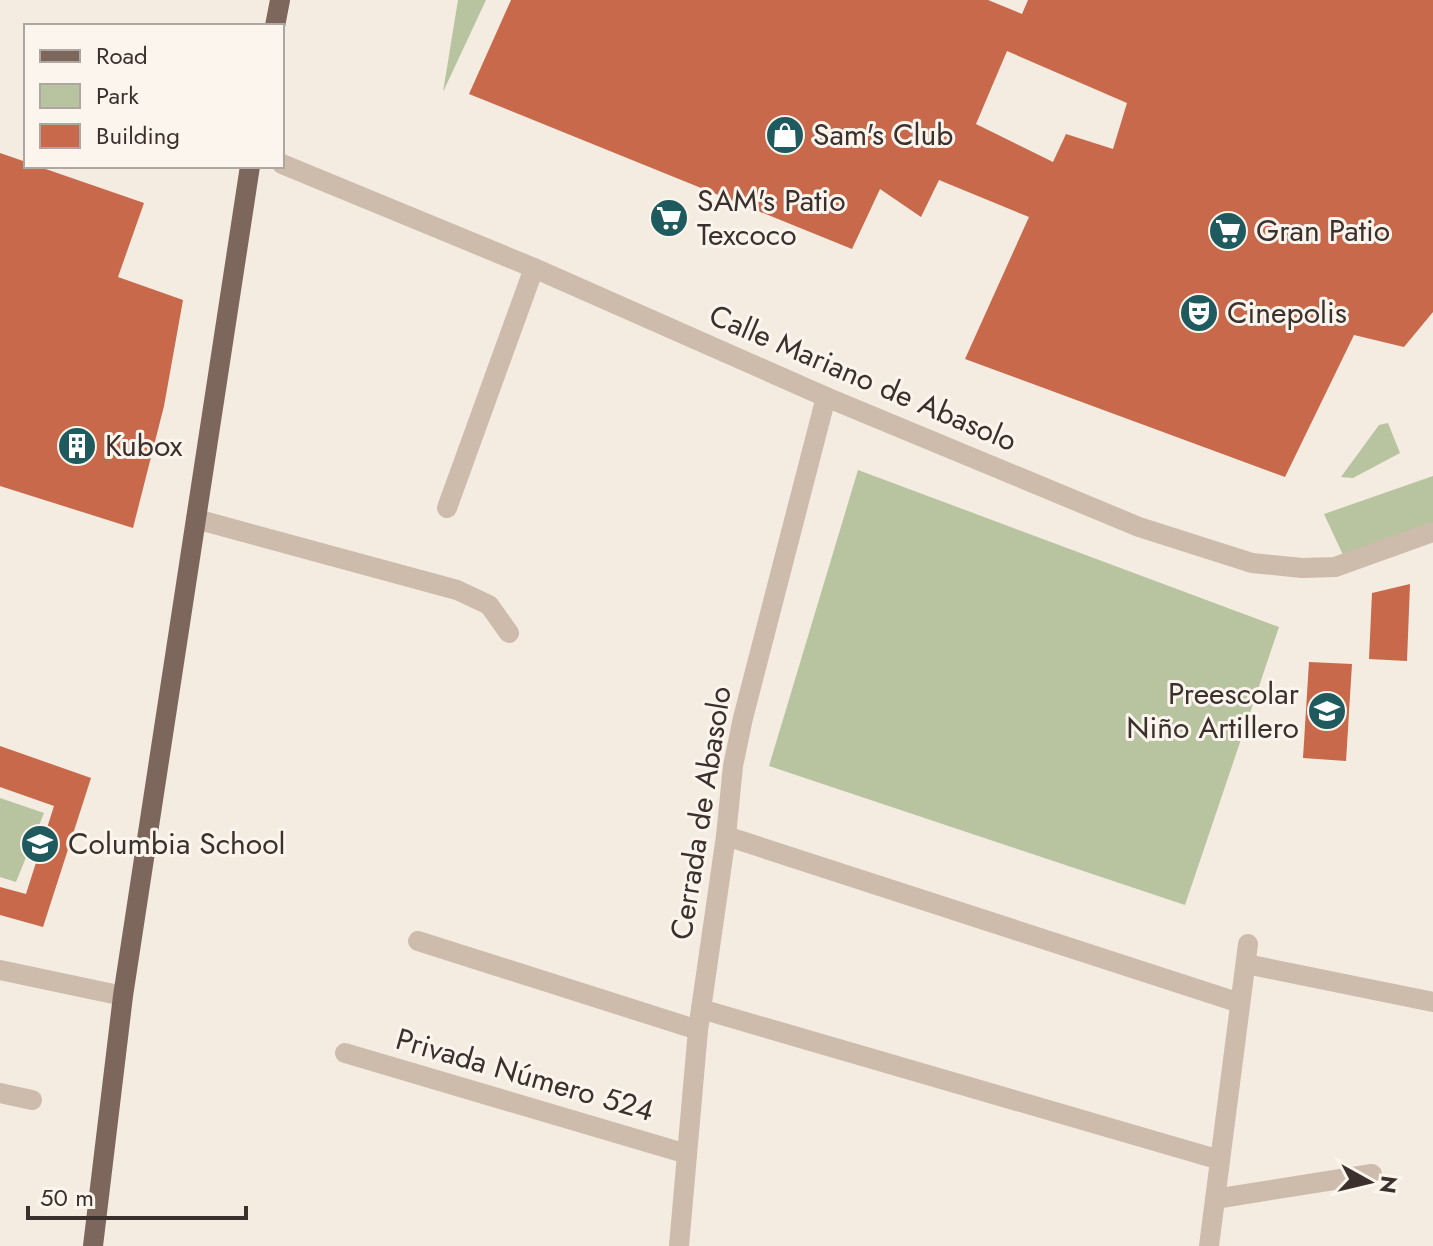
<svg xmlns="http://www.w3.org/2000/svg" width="1433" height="1246" viewBox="0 0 1433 1246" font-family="Jost,sans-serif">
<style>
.green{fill:#b8c4a0}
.building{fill:#c8694b;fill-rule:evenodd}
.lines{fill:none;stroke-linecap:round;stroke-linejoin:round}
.minor{stroke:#cdbbac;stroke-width:20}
.major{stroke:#7d675c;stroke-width:20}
.labels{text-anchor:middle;stroke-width:6;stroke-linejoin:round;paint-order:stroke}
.poi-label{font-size:30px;fill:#3b302b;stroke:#fbf5ee;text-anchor:start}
.street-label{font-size:30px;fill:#3b302b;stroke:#fbf5ee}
</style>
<rect width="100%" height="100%" fill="#f4ebe1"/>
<g class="green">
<polygon points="458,0 486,0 443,92"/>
<polygon points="1388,423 1400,453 1353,478 1341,477 1379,425"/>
<polygon points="858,470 1279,627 1185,905 769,766"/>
<polygon points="1433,476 1433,526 1344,557 1324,514"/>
<polygon points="0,798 44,813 16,882 0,877"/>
</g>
<g class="building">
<path d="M511,0H988L1022,14L1028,0H1433V312L1404,347L1354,335L1285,477L965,359L1029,217L939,180L921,217L880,189L852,249L469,94ZM1007,51L1127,103L1113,149L1066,134L1053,162L976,124Z"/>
<polygon points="0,153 26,162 26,166 37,166 144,203 118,277 183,300 164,406 133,528 0,486"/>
<polygon points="1410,584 1407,661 1369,659 1372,593"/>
<polygon points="1309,662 1352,664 1346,761 1303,758"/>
<polygon points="0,746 91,778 43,927 0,915 0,887 26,894 54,806 0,787"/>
</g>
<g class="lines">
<g class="minor">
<polyline points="282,164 534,268 826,397 1139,527 1252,563 1302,568 1335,567 1433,532"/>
<polyline points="447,508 534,268"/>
<polyline points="196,519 457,590 489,605 509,633"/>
<polyline points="726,836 1240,1003"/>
<polyline points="418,941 698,1030"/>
<polyline points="1246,964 1433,1002"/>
<polyline points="0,970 123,996"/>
<polyline points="701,1009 1220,1160"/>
<polyline points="345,1053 687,1154"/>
<polyline points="0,1093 32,1100"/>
<polyline points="1215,1199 1372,1174"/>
<polyline points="679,1246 698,1030 726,836 733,766 743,718 826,397"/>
<polyline points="1209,1246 1248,944"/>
</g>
<g class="major">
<polyline points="275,26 280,0"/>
<polyline points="93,1246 123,996 250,166"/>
</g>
</g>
<defs>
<symbol id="shop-disc" viewBox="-11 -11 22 22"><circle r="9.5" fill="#1f5a5e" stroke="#fbf5ee"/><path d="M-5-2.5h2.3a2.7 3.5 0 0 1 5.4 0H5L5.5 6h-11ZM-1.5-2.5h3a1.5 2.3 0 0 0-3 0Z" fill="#fff"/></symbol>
<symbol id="supermarket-disc" viewBox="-11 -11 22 22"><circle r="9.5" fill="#1f5a5e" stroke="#fbf5ee"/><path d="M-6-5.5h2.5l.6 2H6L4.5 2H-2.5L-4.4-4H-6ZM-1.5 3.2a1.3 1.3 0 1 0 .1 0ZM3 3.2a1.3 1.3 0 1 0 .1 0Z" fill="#fff"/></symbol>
<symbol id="theatre-disc" viewBox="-11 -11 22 22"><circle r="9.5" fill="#1f5a5e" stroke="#fbf5ee"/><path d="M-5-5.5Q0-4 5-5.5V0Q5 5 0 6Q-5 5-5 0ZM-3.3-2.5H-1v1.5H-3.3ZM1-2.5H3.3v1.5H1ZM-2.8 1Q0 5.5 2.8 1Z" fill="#fff"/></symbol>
<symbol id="building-disc" viewBox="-11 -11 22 22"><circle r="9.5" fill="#1f5a5e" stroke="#fbf5ee"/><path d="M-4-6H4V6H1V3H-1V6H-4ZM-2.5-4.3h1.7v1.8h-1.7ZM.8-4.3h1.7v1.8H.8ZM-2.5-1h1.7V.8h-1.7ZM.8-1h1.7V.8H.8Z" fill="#fff"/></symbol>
<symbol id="school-disc" viewBox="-11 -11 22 22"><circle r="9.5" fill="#1f5a5e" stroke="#fbf5ee"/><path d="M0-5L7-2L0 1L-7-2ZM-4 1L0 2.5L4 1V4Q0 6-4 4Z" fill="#fff"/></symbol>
</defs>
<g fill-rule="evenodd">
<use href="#shop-disc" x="763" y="113" width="44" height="44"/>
<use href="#supermarket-disc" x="647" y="196" width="44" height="44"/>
<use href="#supermarket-disc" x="1206" y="209" width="44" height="44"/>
<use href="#theatre-disc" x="1177" y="291" width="44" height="44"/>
<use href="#building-disc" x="55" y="424" width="44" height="44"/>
<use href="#school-disc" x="1305" y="689" width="44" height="44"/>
<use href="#school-disc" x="18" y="822" width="44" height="44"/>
</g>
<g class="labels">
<g class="poi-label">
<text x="813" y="145">Sam's Club</text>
<text x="697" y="211">SAM's Patio<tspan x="697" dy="34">Texcoco</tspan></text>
<text x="1256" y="241">Gran Patio</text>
<text x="1227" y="323">Cinepolis</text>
<text x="105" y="456">Kubox</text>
<text x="1299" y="704" text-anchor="end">Preescolar<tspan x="1299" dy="34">Niño Artillero</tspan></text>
<text x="68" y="854">Columbia School</text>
</g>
<g class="street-label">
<text transform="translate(863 378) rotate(23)" y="10">Calle Mariano de Abasolo</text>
<text transform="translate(701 813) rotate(-81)" y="10">Cerrada de Abasolo</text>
<text transform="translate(525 1075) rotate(16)" y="10">Privada Número 524</text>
</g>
</g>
<rect x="24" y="24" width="260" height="144" fill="#fbf5ee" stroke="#aea6a0" stroke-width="2"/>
<rect x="40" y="50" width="40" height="12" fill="#7d675c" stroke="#aea6a0" stroke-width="2"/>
<text x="96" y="64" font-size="24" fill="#3b302b">Road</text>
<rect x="40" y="84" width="40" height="24" fill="#b8c4a0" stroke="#aea6a0" stroke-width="2"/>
<text x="96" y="104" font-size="24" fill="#3b302b">Park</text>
<rect x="40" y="124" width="40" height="24" fill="#c8694b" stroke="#aea6a0" stroke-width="2"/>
<text x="96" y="144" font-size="24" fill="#3b302b">Building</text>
<g transform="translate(1369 1182) rotate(98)" stroke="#fbf5ee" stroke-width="6" paint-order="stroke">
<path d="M0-6L14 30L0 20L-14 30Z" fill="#3b302b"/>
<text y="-12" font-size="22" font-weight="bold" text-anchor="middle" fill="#3b302b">N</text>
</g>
<path d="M28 1206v12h218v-12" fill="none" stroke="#3b302b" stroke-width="4"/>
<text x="40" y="1206" font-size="24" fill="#3b302b" stroke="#fbf5ee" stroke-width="6" paint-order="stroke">50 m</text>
</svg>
